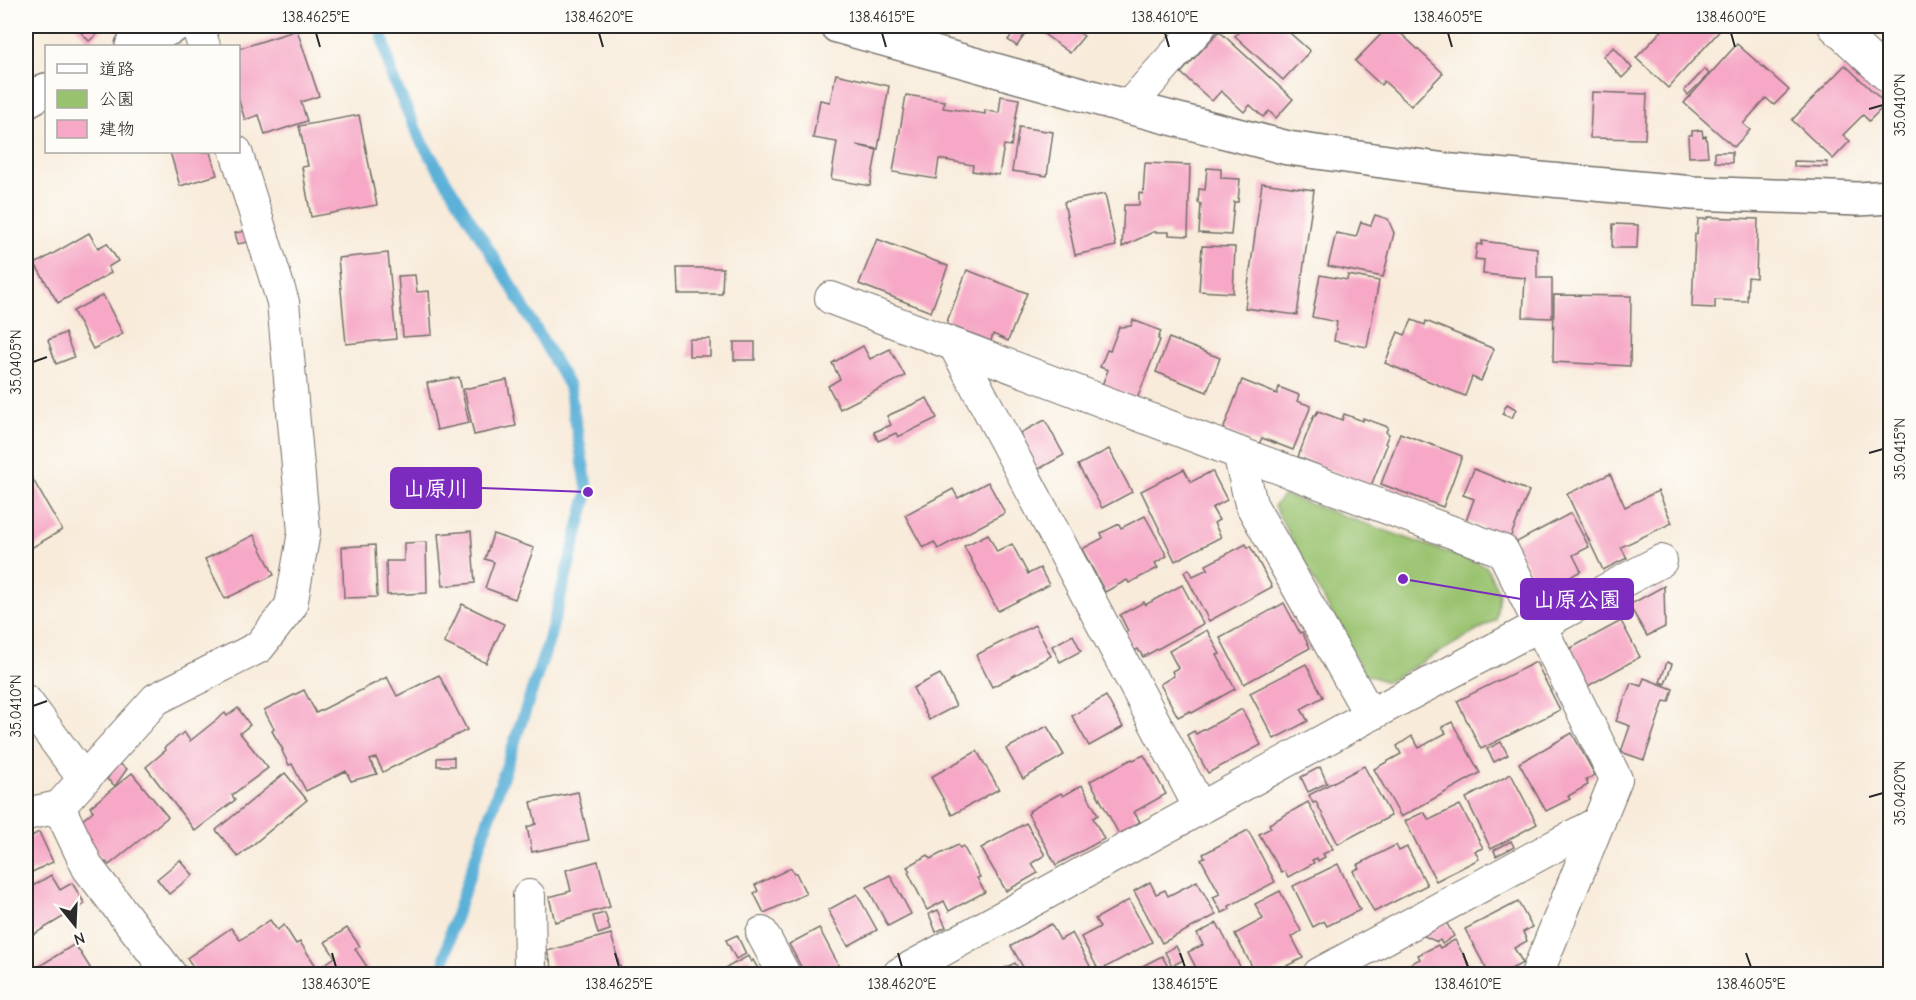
<svg xmlns="http://www.w3.org/2000/svg" width="1916" height="1000" viewBox="0 0 1916 1000" font-family="'Comic Neue','Klee One',sans-serif">
<style>
.green{fill:#99c26e;stroke:#62764c;stroke-width:1.5}
.lines{fill:none;stroke-linecap:round;stroke-linejoin:round}
.stream{stroke:#5cb1d8;stroke-width:12}
.building{fill:#f6a8c6}
.minor-casing{stroke:#736e68;stroke-width:34}
.tertiary-casing{stroke:#736e68;stroke-width:36}
.minor{stroke:#fff;stroke-width:32}
.tertiary{stroke:#fff;stroke-width:33}
.ticks{fill:none;stroke:#2b2b2b;stroke-width:2}
.leader{fill:none;stroke:#7b2cbf;stroke-width:2}
.callout-dot{fill:#7b2cbf;stroke:#fdfcf7;stroke-width:2}
.callout{fill:#7b2cbf;stroke:#7b2cbf;stroke-width:2}
.callout-label{font-size:22px;text-anchor:middle;font-weight:bold;fill:#fff}
.neatline{fill:none;stroke:#2b2b2b;stroke-width:2}
.ticks-label{font-size:15px;text-anchor:middle;fill:#2b2b2b}
</style>
<rect width="100%" height="100%" fill="#fdfcf7"/>
<filter id="ink" filterUnits="userSpaceOnUse"><feTurbulence type="fractalNoise" baseFrequency=".0167" numOctaves="2"/><feDisplacementMap in="SourceGraphic" scale="12" xChannelSelector="R" yChannelSelector="G"/><feConvolveMatrix kernelMatrix="1 2 1 2 8 2 1 2 1" color-interpolation-filters="sRGB"/></filter>
<filter id="wash" filterUnits="userSpaceOnUse"><feTurbulence type="fractalNoise" baseFrequency=".008" numOctaves="4" result="noise"/><feDisplacementMap in="SourceGraphic" scale="24" xChannelSelector="R" yChannelSelector="G"/><feGaussianBlur stdDeviation="1.35" result="paint"/><feColorMatrix in="noise" values="0 0 0 0 0 0 0 0 0 0 0 0 0 0 0 0 0 1.4 0 .05"/><feComposite in="paint" operator="in"/></filter>
<g filter="url(#wash)">
<rect width="100%" height="100%" fill="#f8ebda"/>
<polygon class="green" points="1284,495 1486,566 1499,593 1496,620 1387,682 1364,674 1274,506"/>
<g class="lines">
<polyline class="stream" points="380,26 392,77 421,141 509,282 569,386 588,492 548,643 451,930 442,974"/>
</g>
<g id="blocks">
<g class="building">
<polygon points="75,26 107,26 89,41"/>
<polygon points="1018,26 1027,31 1017,46 1008,40"/>
<polygon points="1033,26 1083,26 1078,32 1084,36 1070,53"/>
<polygon points="1244,26 1282,26 1310,51 1283,80 1235,36"/>
<polygon points="1389,26 1393,26 1443,73 1411,106 1384,81 1381,85 1355,61"/>
<polygon points="1666,26 1724,26 1668,88 1636,58"/>
<polygon points="297,30 319,96 301,102 307,121 265,135 259,115 245,120 238,98 238,49"/>
<polygon points="1219,31 1293,99 1276,118 1269,111 1263,117 1250,105 1244,112 1221,91 1212,101 1181,73"/>
<polygon points="1737,44 1789,90 1774,105 1766,98 1743,124 1750,130 1734,147 1684,103"/>
<polygon points="1614,47 1632,68 1622,78 1603,56"/>
<polygon points="1845,65 1886,104 1869,121 1863,115 1843,135 1850,141 1833,159 1792,120"/>
<polygon points="1705,69 1709,74 1688,95 1684,91"/>
<polygon points="836,74 889,86 878,149 856,145 877,150 870,186 831,179 837,142 813,138 820,100 830,102"/>
<polygon points="1592,92 1647,94 1645,139 1590,138"/>
<polygon points="906,95 945,101 943,108 985,114 985,110 999,113 1001,96 1019,99 1011,146 1004,145 999,175 972,171 973,165 939,159 936,179 893,172"/>
<polygon points="359,115 377,205 311,217 302,167 308,166 299,126"/>
<polygon points="1019,127 1053,132 1047,176 1012,171"/>
<polygon points="1702,130 1703,137 1706,136 1708,156 1689,157 1688,135 1692,135 1692,131"/>
<polygon points="170,152 210,152 217,175 180,186"/>
<polygon points="1715,152 1732,152 1732,163 1715,162"/>
<polygon points="1794,161 1827,162 1827,167 1794,166"/>
<polygon points="1145,163 1190,165 1188,236 1169,235 1169,232 1153,232 1122,247 1124,205 1139,205 1139,193 1143,194"/>
<polygon points="1207,168 1221,169 1221,178 1240,179 1238,202 1234,202 1231,235 1199,233 1201,204 1198,203 1199,189 1205,190"/>
<polygon points="1262,183 1314,190 1297,315 1245,308"/>
<polygon points="1105,194 1116,246 1075,255 1064,202"/>
<polygon points="1375,215 1388,219 1394,233 1383,277 1328,266 1336,233 1356,237 1361,222 1371,225"/>
<polygon points="1707,217 1758,219 1756,278 1748,277 1747,301 1715,300 1715,308 1692,307 1695,234 1697,234 1698,219 1707,219"/>
<polygon points="1613,224 1638,225 1637,248 1612,248"/>
<polygon points="245,231 248,242 238,244 235,233"/>
<polygon points="89,233 98,248 107,243 118,261 108,267 111,273 58,303 35,264"/>
<polygon points="877,239 948,266 931,312 859,284"/>
<polygon points="1482,241 1537,248 1537,278 1552,278 1552,318 1523,317 1525,278 1483,274 1484,260 1475,259 1477,244 1482,245"/>
<polygon points="1202,246 1235,247 1233,293 1199,291"/>
<polygon points="388,253 396,339 346,344 338,258"/>
<polygon points="677,268 723,268 722,294 678,294"/>
<polygon points="967,270 1027,293 1008,341 993,334 991,341 946,324"/>
<polygon points="415,275 417,292 429,291 432,335 403,337 398,276"/>
<polygon points="1320,275 1347,280 1348,275 1379,281 1367,347 1334,341 1337,322 1312,317"/>
<polygon points="103,295 123,334 93,349 73,311"/>
<polygon points="1554,295 1631,296 1630,366 1553,362"/>
<polygon points="1133,320 1161,331 1158,339 1160,340 1137,399 1102,385 1108,370 1100,367 1107,350 1110,351 1119,327 1131,326"/>
<polygon points="1412,320 1425,325 1426,321 1494,349 1481,381 1472,377 1465,396 1385,363 1398,332 1405,335"/>
<polygon points="65,333 74,357 56,364 48,340"/>
<polygon points="1169,338 1220,358 1207,392 1156,372"/>
<rect x="689" y="339" width="21" height="17"/>
<rect x="734" y="342" width="21" height="18"/>
<polygon points="863,346 870,359 890,349 905,376 840,409 828,386 840,379 832,363"/>
<polygon points="459,377 469,423 437,430 427,383"/>
<polygon points="507,380 516,426 474,435 464,389"/>
<polygon points="1242,380 1277,394 1279,387 1299,395 1297,401 1311,406 1293,450 1262,438 1259,444 1223,430"/>
<polygon points="927,398 937,418 898,437 896,433 878,441 874,432 891,425 887,416"/>
<polygon points="1507,404 1516,409 1512,418 1502,414"/>
<polygon points="1318,411 1342,420 1344,414 1363,421 1363,418 1388,427 1386,432 1389,434 1385,443 1387,445 1371,486 1298,457 1314,415 1315,416"/>
<polygon points="1045,420 1064,455 1037,470 1018,434"/>
<polygon points="1400,433 1462,456 1443,507 1381,484"/>
<polygon points="1109,449 1132,492 1102,508 1078,465"/>
<polygon points="1184,469 1191,482 1212,471 1227,500 1212,508 1219,520 1214,523 1221,537 1175,561 1141,491"/>
<polygon points="1474,469 1529,491 1510,538 1466,521 1474,499 1463,495"/>
<polygon points="28,471 62,530 26,551 26,473"/>
<polygon points="1610,474 1625,507 1658,491 1672,523 1621,547 1627,558 1603,570 1567,494"/>
<polygon points="988,482 1005,513 938,549 934,542 923,548 905,515 953,489 958,498"/>
<polygon points="1571,513 1589,547 1573,555 1581,571 1541,593 1515,543"/>
<polygon points="1145,516 1167,556 1155,563 1158,568 1129,583 1127,580 1105,592 1082,549 1103,538 1101,533 1119,524 1121,528"/>
<polygon points="471,531 475,583 443,586 438,534"/>
<polygon points="493,534 534,548 515,599 485,588 494,562 485,559"/>
<polygon points="988,534 997,552 1012,544 1028,574 1040,568 1049,585 998,611 964,546"/>
<polygon points="254,535 274,575 225,599 205,559"/>
<polygon points="426,542 427,593 387,595 386,561 404,561 404,543"/>
<polygon points="1246,544 1248,548 1250,546 1272,587 1209,621 1184,572 1189,569 1193,576 1208,569 1206,565"/>
<polygon points="375,545 377,597 344,598 342,547"/>
<polygon points="1182,585 1203,624 1143,657 1138,649 1134,651 1124,634 1128,631 1120,615 1144,602 1145,605"/>
<polygon points="1664,586 1665,627 1647,636 1629,605"/>
<polygon points="1284,603 1300,633 1302,632 1310,648 1244,684 1220,638"/>
<polygon points="462,604 504,624 486,663 444,643"/>
<polygon points="1621,621 1640,657 1588,686 1569,649"/>
<polygon points="1035,625 1051,656 992,687 976,655"/>
<polygon points="1207,630 1220,654 1217,655 1235,689 1192,713 1190,711 1178,717 1160,684 1174,676 1172,671 1178,668 1169,651"/>
<polygon points="1073,635 1081,651 1060,662 1052,646"/>
<polygon points="1536,662 1560,710 1481,749 1457,701"/>
<polygon points="1667,662 1672,664 1665,684 1660,682"/>
<polygon points="1306,664 1323,697 1301,709 1308,721 1274,739 1250,693"/>
<polygon points="940,674 956,706 929,720 913,688"/>
<polygon points="439,675 467,730 383,772 376,758 370,760 377,774 351,781 346,771 306,791 292,764 289,765 282,751 283,750 272,731 274,729 264,710 304,690 316,713 387,677 397,696"/>
<polygon points="1644,678 1673,689 1669,702 1664,701 1644,760 1621,752 1630,726 1616,721 1631,683 1641,686"/>
<polygon points="1106,696 1123,727 1089,746 1072,716"/>
<polygon points="238,708 250,725 240,733 268,768 232,795 235,800 195,831 146,767 166,750 164,748 184,732 190,741 225,713 227,716"/>
<polygon points="1242,709 1261,745 1208,773 1187,735 1194,731 1196,734"/>
<polygon points="1452,722 1480,773 1401,817 1374,769 1401,754 1397,746 1412,736 1419,748 1446,733 1442,727"/>
<polygon points="1047,726 1064,755 1023,779 1006,749"/>
<polygon points="1572,733 1595,775 1586,780 1588,785 1568,796 1570,799 1546,811 1519,763"/>
<polygon points="1501,742 1508,755 1494,762 1487,749"/>
<polygon points="977,751 999,789 952,815 931,777"/>
<polygon points="1144,755 1166,794 1134,812 1140,822 1119,834 1090,781 1132,759 1133,760"/>
<polygon points="454,757 454,766 437,766 437,758"/>
<polygon points="118,763 127,769 115,786 107,779"/>
<polygon points="1364,766 1391,816 1338,844 1316,802 1313,803 1309,795"/>
<polygon points="1320,767 1327,783 1308,792 1301,777"/>
<polygon points="132,773 168,817 109,865 106,862 105,864 89,844 78,824 93,811 90,807"/>
<polygon points="285,773 307,800 238,857 216,830"/>
<polygon points="1511,774 1537,824 1491,849 1466,798"/>
<polygon points="1082,785 1098,815 1093,818 1104,839 1056,865 1028,814 1030,812 1029,811 1061,793 1063,796"/>
<polygon points="578,792 589,840 532,852 527,827 536,824 531,802"/>
<polygon points="1308,802 1333,849 1323,854 1325,857 1318,861 1317,858 1312,860 1314,863 1288,877 1285,871 1282,873 1259,834 1271,828 1269,824"/>
<polygon points="1460,805 1483,848 1475,851 1479,859 1436,881 1405,821 1424,812 1429,820"/>
<polygon points="1026,823 1045,855 1032,863 1038,873 1006,891 981,848"/>
<polygon points="1248,830 1275,882 1229,906 1230,909 1222,913 1213,897 1220,894 1201,859 1205,857 1203,854"/>
<polygon points="39,832 53,862 26,875 26,839"/>
<polygon points="1511,841 1514,847 1496,856 1494,850"/>
<polygon points="958,845 960,848 963,846 980,877 977,878 985,892 949,911 944,901 927,910 908,872 910,871 907,867 928,855 930,859"/>
<polygon points="1396,845 1399,851 1407,847 1427,885 1374,912 1353,871 1359,868 1357,865"/>
<polygon points="180,860 193,875 169,894 157,879"/>
<polygon points="598,861 610,907 555,922 549,897 571,891 566,870"/>
<polygon points="1338,864 1360,910 1327,926 1324,921 1313,927 1293,886"/>
<polygon points="791,868 794,873 796,873 806,894 764,913 754,893 758,891 755,885"/>
<polygon points="51,875 60,890 72,883 85,904 26,939 26,890"/>
<polygon points="890,875 911,914 888,926 867,887"/>
<polygon points="1197,881 1216,915 1162,943 1134,891 1150,882 1156,894 1165,890 1168,896"/>
<polygon points="1280,891 1301,931 1292,937 1303,958 1270,974 1256,974 1235,934 1263,919 1255,904"/>
<polygon points="857,894 877,930 848,946 828,910"/>
<polygon points="1129,900 1152,942 1099,971 1081,937 1100,927 1095,919"/>
<polygon points="1518,902 1532,927 1523,932 1527,941 1514,948 1523,963 1501,974 1489,974 1465,929"/>
<polygon points="938,910 946,927 936,932 929,914"/>
<polygon points="605,913 610,930 598,934 593,916"/>
<polygon points="270,920 277,930 284,925 296,944 300,942 318,969 335,957 325,942 347,928 360,946 355,949 372,974 198,974 187,958 231,928 240,940"/>
<polygon points="1446,922 1454,936 1442,944 1440,940 1437,942 1422,935"/>
<polygon points="1217,923 1244,974 1184,974 1196,968 1188,952 1203,945 1197,934"/>
<polygon points="1051,924 1060,940 1072,933 1090,966 1079,973 1080,974 1027,974 1011,946"/>
<polygon points="819,928 840,968 829,974 805,974 789,944"/>
<polygon points="611,934 622,974 554,974 547,951"/>
<polygon points="737,935 746,954 736,959 726,940"/>
<polygon points="1455,940 1474,974 1408,974 1404,967 1420,959 1418,955 1438,945 1440,948"/>
<polygon points="75,944 94,974 32,974 30,972"/>
<polygon points="1176,946 1183,960 1172,966 1165,952"/>
<polygon points="748,956 751,962 753,960 761,974 715,974"/>
<polygon points="1162,956 1172,974 1127,974"/>
<polygon points="1015,963 1021,974 992,974 1001,970"/>
</g>
</g>
</g>
<g filter="url(#ink)">
<use href="#blocks" fill-opacity="0" stroke="#736e68" stroke-width="1.5"/>
<g class="lines">
<defs>
<g id="minor">
<polyline points="197,26 204,46"/>
<polyline points="1834,26 1890,78"/>
<polyline points="1128,107 1200,26"/>
<polyline points="831,298 1239,453 1503,551 1616,779 1537,974"/>
<polyline points="955,346 1200,808"/>
<polyline points="1239,453 1251,504 1370,715"/>
<polyline points="26,701 83,778"/>
<polyline points="26,814 59,807"/>
<polyline points="529,896 530,974"/>
<polyline points="762,933 784,974"/>
<polyline points="170,974 88,868 59,807 156,699 259,647 291,606 304,532 283,302 236,152"/>
<polyline points="899,974 1370,715 1661,561"/>
<polyline points="1319,974 1599,822"/>
</g>
<g id="tertiary">
<polyline points="837,26 1128,107 1288,148 1453,171 1693,193 1858,199 1890,197"/>
<polyline points="132,46 174,26"/>
<polyline points="26,101 46,90"/>
</g>
</defs>
<use href="#minor" class="minor-casing"/>
<use href="#tertiary" class="tertiary-casing"/>
<use href="#minor" class="minor"/>
<use href="#tertiary" class="tertiary"/>
</g>
</g>
<path class="ticks" d="M316,33L320,47M599,33L603,47M882,33L886,47M1165,33L1169,47M1448,33L1452,47M1731,33L1735,47M1869,109L1883,105M33,362L47,357M1869,453L1883,449M33,706L47,701M1869,797L1883,793M332,953L336,967M615,953L619,967M898,953L902,967M1180,953L1185,967M1463,953L1468,967M1746,953L1751,967"/>
<path class="leader" d="M588 492L481 488M1403 579L1521 599"/>
<g class="callout-dot">
<circle cx="588" cy="492" r="6"/>
<circle cx="1403" cy="579" r="6"/>
</g>
<g class="callout">
<rect x="391" y="468" width="90" height="40" rx="6"/>
<rect x="1521" y="579" width="112" height="40" rx="6"/>
</g>
<g class="callout-label">
<text x="436" y="496">山原川</text>
<text x="1577" y="607">山原公園</text>
</g>
<rect width="1916" height="1000" fill="none" stroke="#fdfcf7" stroke-width="66"/>
<rect x="45" y="45" width="195" height="108" fill="#fdfcf7" stroke="#a9a8a5" stroke-width="1.5"/>
<rect x="57" y="64" width="30" height="9" fill="#ffffff" stroke="#a9a8a5" stroke-width="1.5"/>
<text x="99" y="75" font-size="18" fill="#2b2b2b">道路</text>
<rect x="57" y="90" width="30" height="18" fill="#99c26e" stroke="#a9a8a5" stroke-width="1.5"/>
<text x="99" y="105" font-size="18" fill="#2b2b2b">公園</text>
<rect x="57" y="120" width="30" height="18" fill="#f6a8c6" stroke="#a9a8a5" stroke-width="1.5"/>
<text x="99" y="135" font-size="18" fill="#2b2b2b">建物</text>
<g transform="translate(75 925) rotate(162)" stroke="#fdfcf7" stroke-width="4.5" paint-order="stroke">
<path d="M0-4.5L10 22L0 15L-10 22Z" fill="#2b2b2b"/>
<text y="-9" font-size="16" font-weight="bold" text-anchor="middle" fill="#2b2b2b">N</text>
</g>
<rect x="33" y="33" width="1850" height="934" class="neatline"/>
<g class="ticks-label">
<text x="316" y="22">138.4625°E</text>
<text x="599" y="22">138.4620°E</text>
<text x="882" y="22">138.4615°E</text>
<text x="1165" y="22">138.4610°E</text>
<text x="1448" y="22">138.4605°E</text>
<text x="1731" y="22">138.4600°E</text>
<text transform="translate(1900 105) rotate(-90)" y="5">35.0410°N</text>
<text transform="translate(16 362) rotate(-90)" y="5">35.0405°N</text>
<text transform="translate(1900 449) rotate(-90)" y="5">35.0415°N</text>
<text transform="translate(16 706) rotate(-90)" y="5">35.0410°N</text>
<text transform="translate(1900 793) rotate(-90)" y="5">35.0420°N</text>
<text x="336" y="989">138.4630°E</text>
<text x="619" y="989">138.4625°E</text>
<text x="902" y="989">138.4620°E</text>
<text x="1185" y="989">138.4615°E</text>
<text x="1468" y="989">138.4610°E</text>
<text x="1751" y="989">138.4605°E</text>
</g>
</svg>
